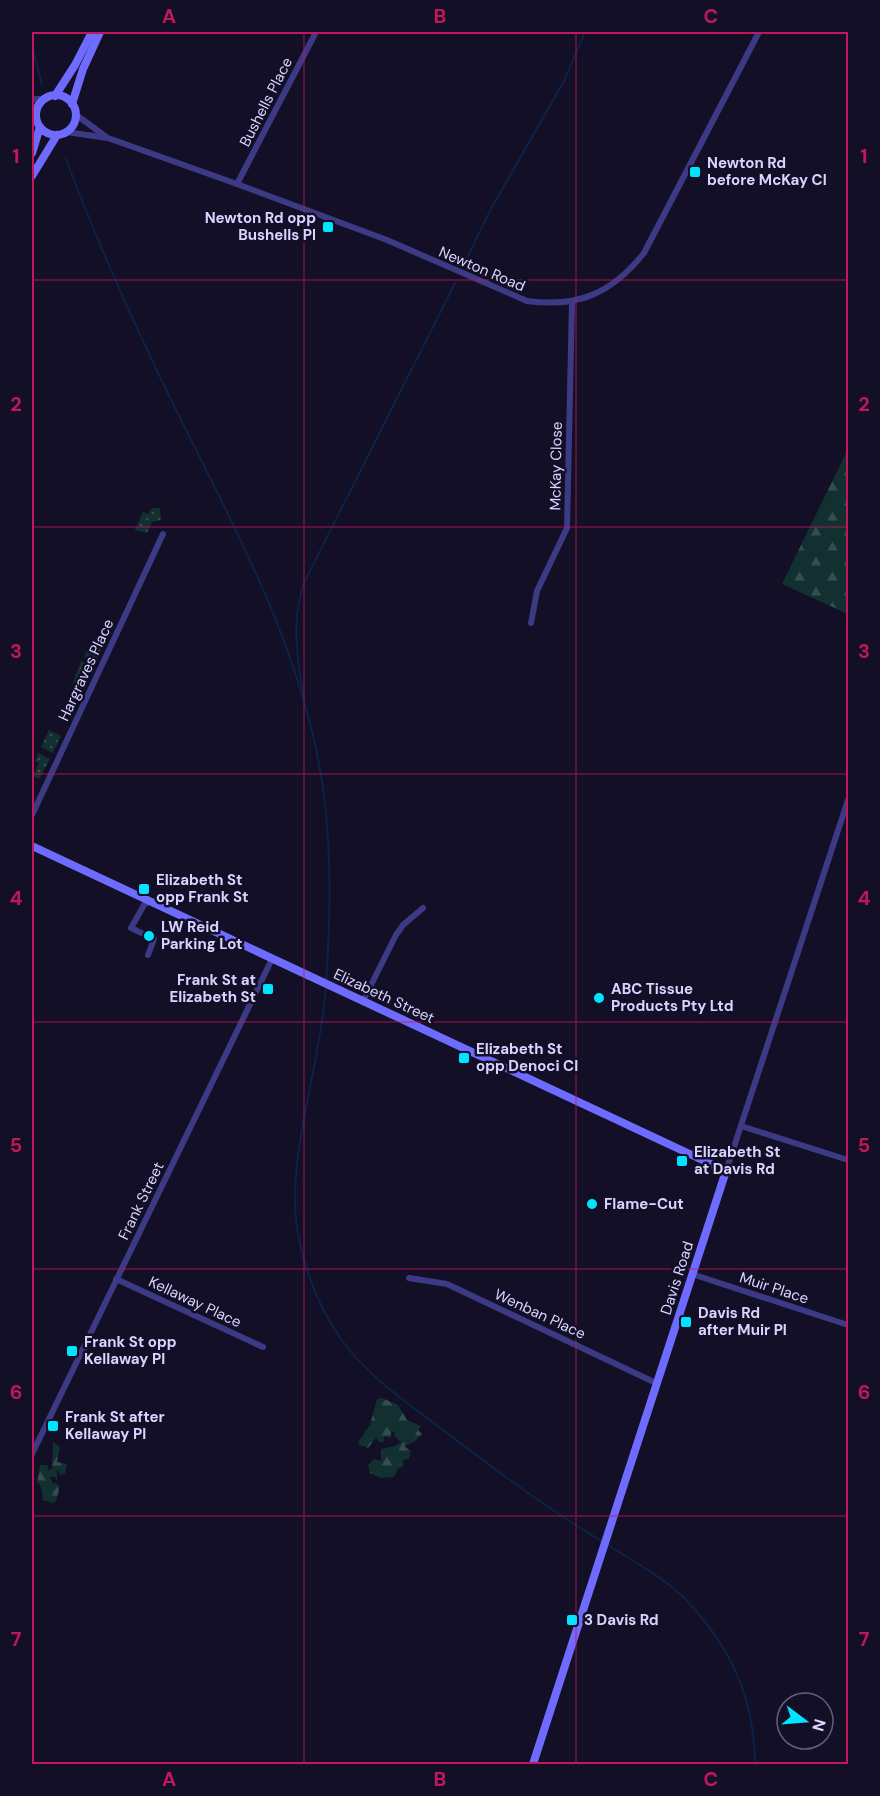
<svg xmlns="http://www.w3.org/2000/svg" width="880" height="1796" viewBox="0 0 880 1796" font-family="'DM Sans',sans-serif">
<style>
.grass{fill:url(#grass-dots)}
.forest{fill:url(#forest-firs)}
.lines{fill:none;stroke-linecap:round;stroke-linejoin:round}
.stream{stroke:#0c2248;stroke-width:2}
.street{stroke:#3d3a85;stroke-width:6}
.secondary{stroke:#6f6bff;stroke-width:8}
.grid{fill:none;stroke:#c2185b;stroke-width:1.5;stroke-opacity:0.55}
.poi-dot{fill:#00e5ff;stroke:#130f26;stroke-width:2}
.labels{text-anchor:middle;stroke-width:5;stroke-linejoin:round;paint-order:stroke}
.street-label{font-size:15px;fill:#d9d4ff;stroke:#130f26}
.poi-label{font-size:15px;font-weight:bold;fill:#d9d4ff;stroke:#130f26;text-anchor:start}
.neatline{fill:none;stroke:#c2185b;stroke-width:2}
.grid-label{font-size:20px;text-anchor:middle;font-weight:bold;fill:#c2185b}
</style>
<defs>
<pattern id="grass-dots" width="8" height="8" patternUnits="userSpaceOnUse" patternTransform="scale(1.5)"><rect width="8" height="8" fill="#12302f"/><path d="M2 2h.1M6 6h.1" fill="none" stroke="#344d4e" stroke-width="1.8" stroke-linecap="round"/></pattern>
<pattern id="forest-firs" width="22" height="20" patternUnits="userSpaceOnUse" patternTransform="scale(1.5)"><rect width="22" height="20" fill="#12302f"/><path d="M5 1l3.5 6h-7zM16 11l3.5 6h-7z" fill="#344d4e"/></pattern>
</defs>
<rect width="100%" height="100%" fill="#130f26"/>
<g class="grass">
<polygon points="152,508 160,508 161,520 152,522 147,533 135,530 143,512 148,514"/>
<polygon points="92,639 103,645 96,661 84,657"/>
<polygon points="81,661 93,667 84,687 73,683"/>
<polygon points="49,730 61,736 53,753 41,747"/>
<polygon points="38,753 50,759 39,779 33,776 39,763 35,761"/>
</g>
<g class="forest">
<polygon points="848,449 848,614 782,584"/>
<polygon points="382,1398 398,1405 407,1420 421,1426 418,1430 422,1434 414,1442 404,1446 411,1451 409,1459 403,1460 403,1467 398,1468 394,1477 381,1478 370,1473 368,1465 374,1459 381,1461 381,1449 395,1446 401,1442 395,1437 394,1431 391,1433 390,1439 387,1436 384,1437 384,1442 379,1442 376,1438 368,1448 359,1445 358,1442 370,1425 377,1399"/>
<polygon points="53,1442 60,1447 57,1462 67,1464 65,1474 60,1475 57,1469 57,1481 55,1477 50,1477 53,1484 56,1483 60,1486 56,1501 52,1503 42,1500 43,1497 40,1484 37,1484 40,1465 47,1465 49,1471 52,1468"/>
</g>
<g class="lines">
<g class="stream">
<polyline points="32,47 42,84"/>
<path d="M66,159C99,247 137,331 179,416C235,528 296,640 319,764C332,832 331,914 326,982"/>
<polyline points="465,262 491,209 564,81 585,32"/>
<path d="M304,701C298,661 290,623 304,583L455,283"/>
<path d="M326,987C321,1055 298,1122 295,1190C293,1241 312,1298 341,1339C366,1375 405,1401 439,1427C492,1467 546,1508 603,1542"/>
<path d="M608,1545C634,1562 665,1578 686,1600C732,1648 754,1699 755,1764"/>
</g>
<g class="street">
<polyline points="32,99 44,99"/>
<polyline points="75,114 105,136"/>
<polyline points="32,115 38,122"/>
<path d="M66,132L108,138L237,184L387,240L527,301C579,308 612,293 644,253L759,32"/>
<polyline points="237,184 316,32"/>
<polyline points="531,623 537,591 567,528 572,302"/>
<polyline points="32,815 163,534"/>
<polyline points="148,955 154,939 131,928 144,905 150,901"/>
<polyline points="363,1001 396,935 403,925 423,908"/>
<polyline points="741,1126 848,1160"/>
<polyline points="726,1171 848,800"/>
<polyline points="692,1274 848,1325"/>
<polyline points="409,1278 447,1284 656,1383"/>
<polyline points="116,1279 263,1347"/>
<polyline points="32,1454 272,959"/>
</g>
<g class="secondary">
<circle cx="56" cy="115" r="20"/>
<polyline points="55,96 75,65 92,32"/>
<polyline points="72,104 83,69 100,32"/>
<polyline points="32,153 40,127"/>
<polyline points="32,176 57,135"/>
<polyline points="32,846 726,1171 533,1764"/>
</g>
</g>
<path class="grid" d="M304,32V1764M576,32V1764M32,280H848M32,527H848M32,774H848M32,1022H848M32,1269H848M32,1516H848"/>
<g class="poi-dot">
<rect x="689" y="166" width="12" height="12" rx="3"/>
<rect x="322" y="221" width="12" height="12" rx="3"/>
<rect x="138" y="883" width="12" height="12" rx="3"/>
<circle cx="149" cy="936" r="6"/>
<rect x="262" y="983" width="12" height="12" rx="3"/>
<circle cx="599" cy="998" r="6"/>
<rect x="458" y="1052" width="12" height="12" rx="3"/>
<rect x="676" y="1155" width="12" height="12" rx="3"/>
<circle cx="592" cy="1204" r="6"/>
<rect x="680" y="1316" width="12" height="12" rx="3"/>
<rect x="66" y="1345" width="12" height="12" rx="3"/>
<rect x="47" y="1420" width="12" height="12" rx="3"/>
<rect x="566" y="1614" width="12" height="12" rx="3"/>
</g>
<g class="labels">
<g class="street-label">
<text transform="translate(266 102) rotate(-63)" y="5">Bushells Place</text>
<text transform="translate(482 269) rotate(23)" y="5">Newton Road</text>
<text transform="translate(556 466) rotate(-89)" y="5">McKay Close</text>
<text transform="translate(86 670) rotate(-65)" y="5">Hargraves Place</text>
<text transform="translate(384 996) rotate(25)" y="5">Elizabeth Street</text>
<text transform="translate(141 1201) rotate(-64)" y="5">Frank Street</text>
<text transform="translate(677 1278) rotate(-72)" y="5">Davis Road</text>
<text transform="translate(774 1288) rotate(18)" y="5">Muir Place</text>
<text transform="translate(195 1302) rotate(25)" y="5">Kellaway Place</text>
<text transform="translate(540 1314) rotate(25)" y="5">Wenban Place</text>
</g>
<g class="poi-label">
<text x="707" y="168">Newton Rd<tspan x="707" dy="17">before McKay Cl</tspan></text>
<text x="316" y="223" text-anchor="end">Newton Rd opp<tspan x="316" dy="17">Bushells Pl</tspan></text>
<text x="156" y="885">Elizabeth St<tspan x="156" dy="17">opp Frank St</tspan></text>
<text x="161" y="932">LW Reid<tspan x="161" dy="17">Parking Lot</tspan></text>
<text x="256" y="985" text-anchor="end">Frank St at<tspan x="256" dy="17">Elizabeth St</tspan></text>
<text x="611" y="994">ABC Tissue<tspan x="611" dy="17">Products Pty Ltd</tspan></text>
<text x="476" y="1054">Elizabeth St<tspan x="476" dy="17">opp Denoci Cl</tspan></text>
<text x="694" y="1157">Elizabeth St<tspan x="694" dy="17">at Davis Rd</tspan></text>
<text x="604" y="1209">Flame-Cut</text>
<text x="698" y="1318">Davis Rd<tspan x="698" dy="17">after Muir Pl</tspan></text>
<text x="84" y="1347">Frank St opp<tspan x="84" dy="17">Kellaway Pl</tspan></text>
<text x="65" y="1422">Frank St after<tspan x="65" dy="17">Kellaway Pl</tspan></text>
<text x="584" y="1625">3 Davis Rd</text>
</g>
</g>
<rect width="880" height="1796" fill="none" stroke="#130f26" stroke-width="66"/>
<g transform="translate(805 1721) rotate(106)"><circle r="28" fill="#130f26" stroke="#625e7d" stroke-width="1.5"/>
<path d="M0-4.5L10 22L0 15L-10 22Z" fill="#00e5ff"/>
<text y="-9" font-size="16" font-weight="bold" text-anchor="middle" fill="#d9d4ff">N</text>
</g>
<rect x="33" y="33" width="814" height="1730" class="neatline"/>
<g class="grid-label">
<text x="169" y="23">A</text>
<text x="440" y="23">B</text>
<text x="711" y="23">C</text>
<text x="16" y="163">1</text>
<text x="864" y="163">1</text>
<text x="16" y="411">2</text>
<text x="864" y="411">2</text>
<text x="16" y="658">3</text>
<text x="864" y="658">3</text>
<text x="16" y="905">4</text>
<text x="864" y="905">4</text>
<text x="16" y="1152">5</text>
<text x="864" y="1152">5</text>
<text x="16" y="1399">6</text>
<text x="864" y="1399">6</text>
<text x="16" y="1646">7</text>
<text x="864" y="1646">7</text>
<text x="169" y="1786">A</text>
<text x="440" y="1786">B</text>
<text x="711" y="1786">C</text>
</g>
</svg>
